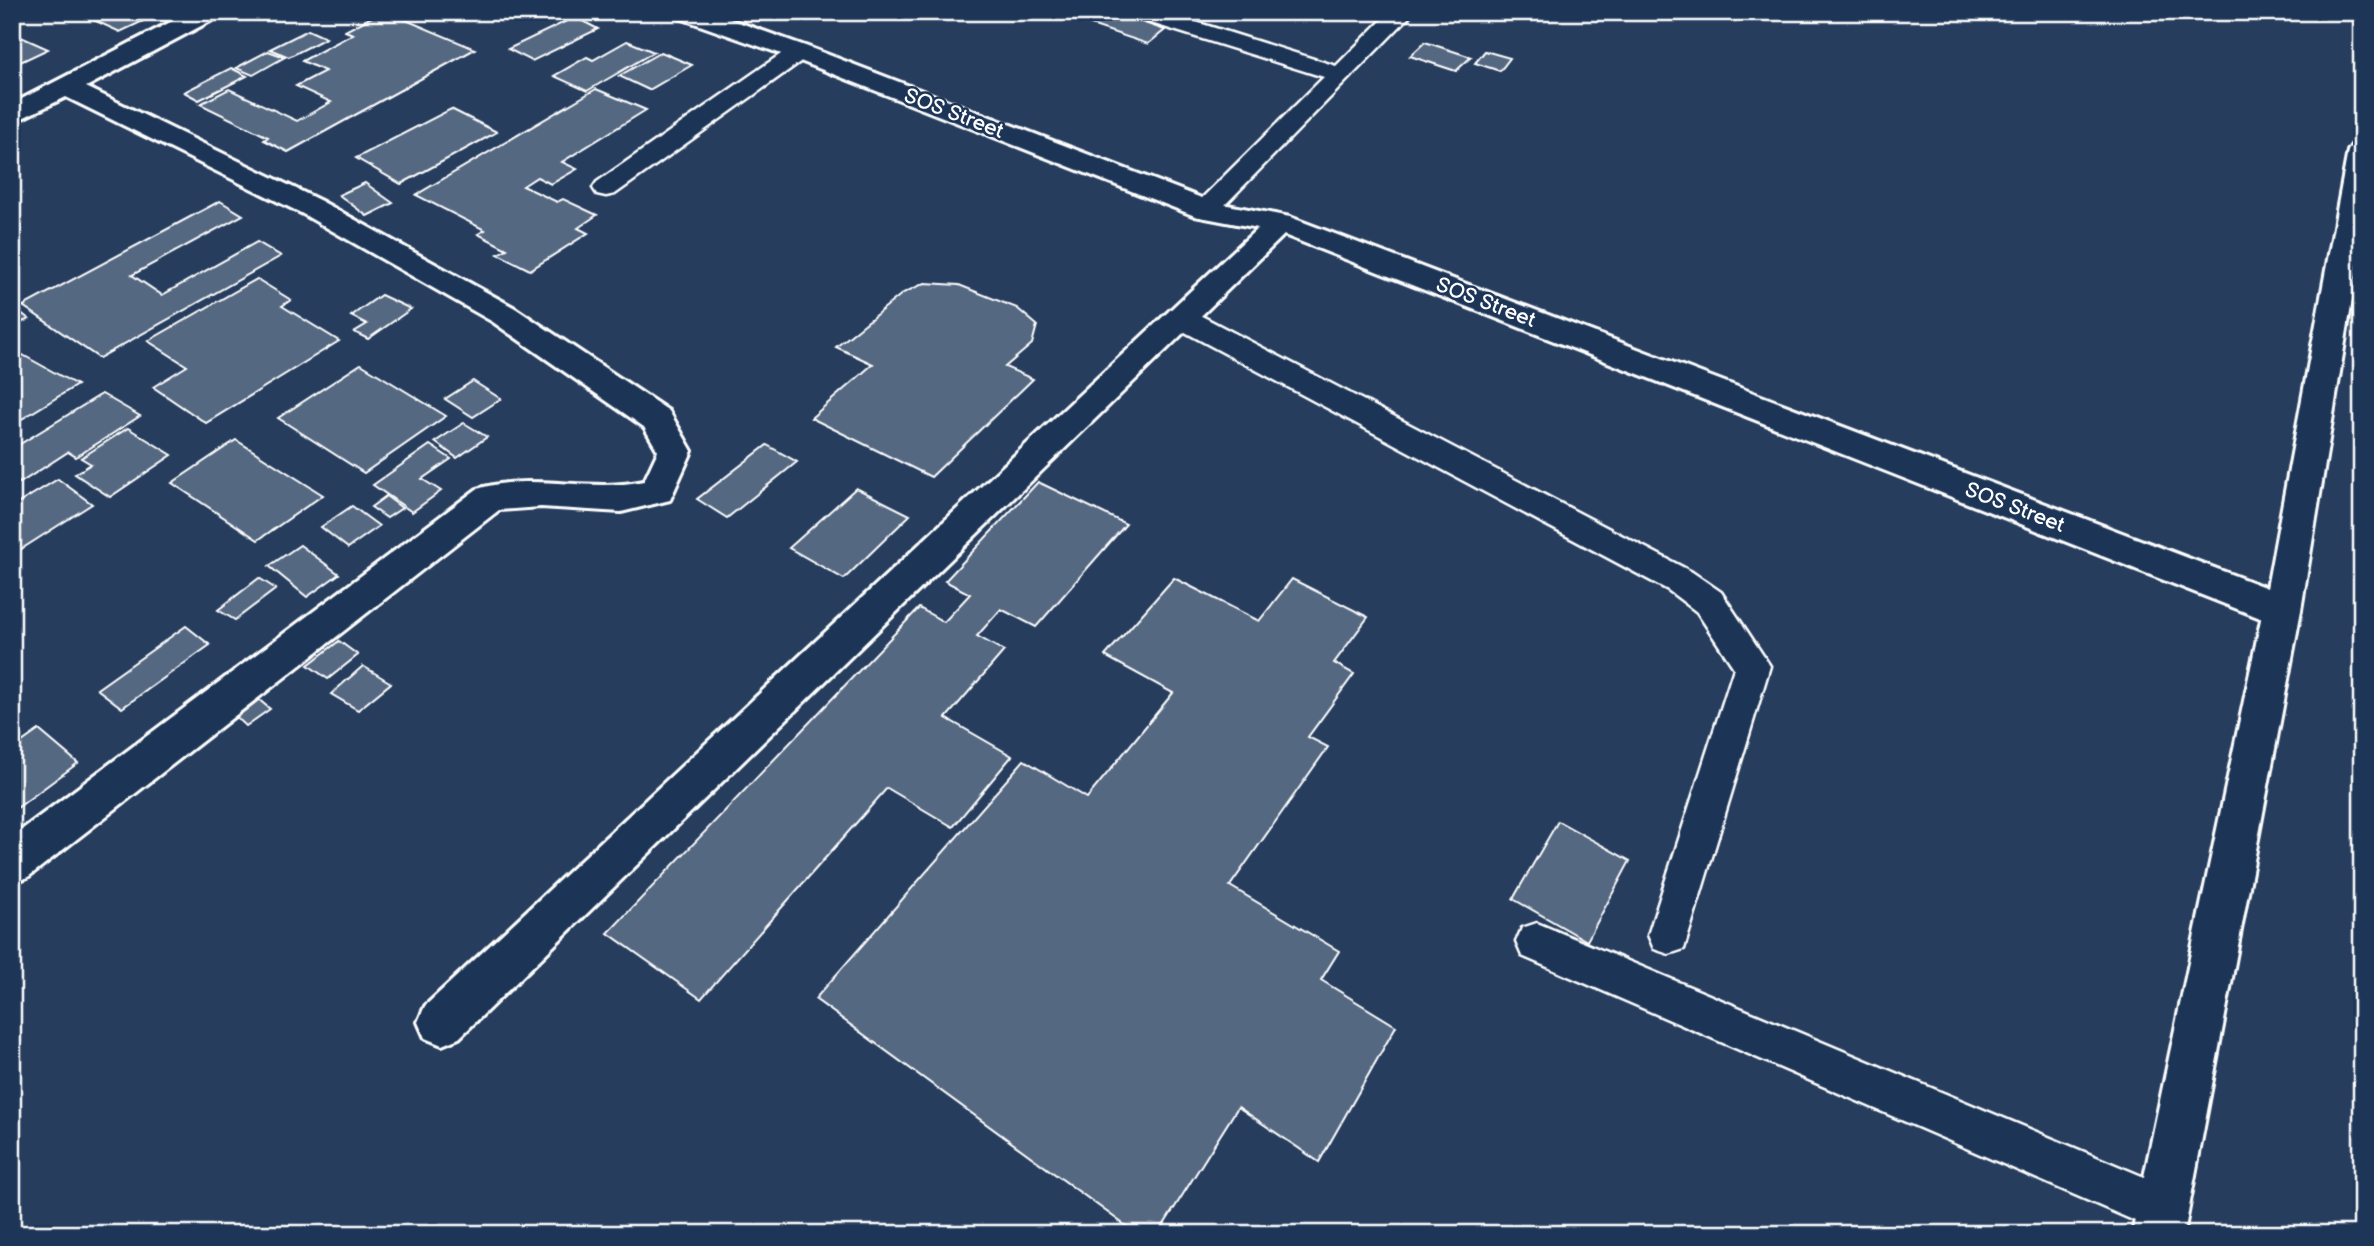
<svg xmlns="http://www.w3.org/2000/svg" width="2374" height="1246" viewBox="0 0 2374 1246" font-family="'Balsamiq Sans',sans-serif">
<style>
.building{fill:#556781;stroke:#fff;stroke-width:2}
.lines{fill:none;stroke-linecap:round;stroke-linejoin:round}
.lane-casing{stroke:#fff;stroke-width:5}
.street-casing{stroke:#fff;stroke-width:6}
.secondary-casing{stroke:#fff;stroke-width:6}
.lane{fill:#1d3557;fill-rule:evenodd}
.street{fill:#1d3557;fill-rule:evenodd}
.secondary{fill:#1d3557;fill-rule:evenodd}
.labels{text-anchor:middle;stroke-width:5;stroke-linejoin:round;paint-order:stroke}
.street-label{font-size:21px;fill:#fff;stroke:#1d3557}
</style>
<rect width="100%" height="100%" fill="#263d5e"/>
<filter id="ink" filterUnits="userSpaceOnUse"><feTurbulence type="fractalNoise" baseFrequency=".0143" numOctaves="2"/><feDisplacementMap in="SourceGraphic" scale="14" xChannelSelector="R" yChannelSelector="G"/><feConvolveMatrix kernelMatrix="1 2 1 2 8 2 1 2 1" color-interpolation-filters="sRGB"/></filter>
<g filter="url(#ink)">
<g class="building">
<polygon points="76,12 162,12 120,32"/>
<polygon points="381,12 387,12 475,49 288,152 264,140 268,137 200,104 229,89 297,121 331,102 296,86 325,71 302,61 353,34 345,31"/>
<polygon points="1052,12 1112,12 1165,30 1148,44"/>
<polygon points="575,17 598,29 532,61 508,49"/>
<polygon points="308,30 326,38 289,57 270,49"/>
<polygon points="12,33 48,49 12,66"/>
<polygon points="627,41 654,52 587,91 554,76 587,57 593,60"/>
<polygon points="1425,42 1471,57 1456,71 1410,56"/>
<polygon points="268,51 285,57 253,75 236,68"/>
<polygon points="1485,51 1510,58 1500,71 1475,63"/>
<polygon points="661,52 692,65 649,90 619,76"/>
<polygon points="231,68 247,76 199,100 184,92"/>
<polygon points="596,89 646,110 562,162 577,169 551,184 537,177 523,186 557,202 563,199 597,215 578,228 588,233 530,270 498,254 507,249 478,234 485,230 416,195"/>
<polygon points="451,109 497,132 401,184 356,158"/>
<polygon points="365,183 393,203 367,216 339,195"/>
<polygon points="220,201 243,215 132,275 162,295 257,242 281,256 99,358 23,306"/>
<polygon points="257,279 291,300 282,306 339,341 206,423 153,387 187,366 148,341"/>
<polygon points="925,283 959,285 1017,308 1037,325 1032,344 1005,367 1033,379 931,477 811,418 873,364 836,347 903,293"/>
<polygon points="381,295 411,309 368,339 354,332 367,324 351,316"/>
<polygon points="12,306 29,319 12,327"/>
<polygon points="12,349 77,385 12,425"/>
<polygon points="361,364 446,416 364,473 278,418"/>
<polygon points="473,381 501,399 473,417 445,399"/>
<polygon points="102,394 140,416 76,457 68,452 20,483 12,478 12,449"/>
<polygon points="464,423 487,437 457,458 435,442"/>
<polygon points="128,428 172,455 110,497 75,474 91,464 81,458"/>
<polygon points="236,440 323,495 258,540 172,483"/>
<polygon points="430,445 451,459 422,479 441,491 412,512 373,485"/>
<polygon points="767,445 797,462 727,518 697,499"/>
<polygon points="58,479 92,504 12,555 12,507"/>
<polygon points="1038,482 1126,524 1036,627 1001,609 977,636 1004,651 946,718 1012,756 953,827 887,788 701,999 608,933 919,608 944,622 970,594 945,581"/>
<polygon points="856,488 910,515 844,579 789,548"/>
<polygon points="386,496 402,508 387,518 371,507"/>
<polygon points="352,506 379,526 348,548 321,527"/>
<polygon points="300,545 339,574 307,597 269,566"/>
<polygon points="259,578 276,589 235,620 218,610"/>
<polygon points="1174,578 1259,621 1292,579 1368,617 1334,663 1354,674 1308,737 1328,747 1230,886 1339,951 1321,980 1396,1026 1319,1162 1238,1107 1158,1234 1137,1234 815,999 1024,760 1087,798 1173,693 1105,656"/>
<polygon points="186,626 210,645 122,708 97,689"/>
<polygon points="339,641 358,655 328,679 308,665"/>
<polygon points="363,666 391,683 358,710 331,694"/>
<polygon points="257,698 270,709 246,726 234,715"/>
<polygon points="39,730 78,763 17,808 12,804 12,749"/>
<polygon points="1558,821 1630,861 1587,941 1513,899"/>
</g>
<g class="lines">
<defs>
<g id="lane">
<polygon points="1129,12 1164,12 1336,66 1390,12 1414,12 1214,216 1205,218 1196,216 1192,210 1196,204 1324,77 1132,17"/>
<polygon points="799,45 807,47 811,52 807,57 615,194 606,196 597,194 593,188 597,182 791,47"/>
<polygon points="1180,308 1190,310 1692,572 1721,592 1770,666 1684,949 1669,954 1654,949 1648,935 1734,668 1697,612 1668,590 1170,324 1166,317 1170,310"/>
<polygon points="1537,923 2180,1192 2187,1209 2180,1226 2163,1233 1522,956 1516,942 1522,928"/>
</g>
<g id="street">
<path d="M190,12H221L218,17L86,87L321,201L515,308L669,411L692,451L670,500L621,512L541,507L499,510L28,877L12,883V837L477,489C532,472 589,493 644,481L658,451L644,427L493,322L301,213L66,97L12,123V104Z"/>
<polygon points="674,12 710,12 808,47 1212,202 1290,217 2296,599 2301,610 2296,621 2282,625 2268,621 1284,235 459,1038 442,1045 425,1038 418,1022 425,1006 1258,228 1195,216 790,57 677,17"/>
</g>
<polygon id="secondary" points="2362,143 2362,238 2301,610 2184,1234 2132,1234 2263,610 2348,151 2352,145"/>
</defs>
<use href="#lane" class="lane-casing"/>
<use href="#street" class="street-casing"/>
<use href="#secondary" class="secondary-casing"/>
<use href="#lane" class="lane"/>
<use href="#street" class="street"/>
<use href="#secondary" class="secondary"/>
</g>
</g>
<g class="labels">
<g class="street-label">
<text transform="translate(954 113) rotate(21)" y="7">SOS Street</text>
<text transform="translate(1486 302) rotate(21)" y="7">SOS Street</text>
<text transform="translate(2015 507) rotate(21)" y="7">SOS Street</text>
</g>
</g>
<rect width="2374" height="1246" fill="none" stroke="#1d3557" stroke-width="42"/>
<rect x="21" y="21" width="2332" height="1204" fill="none" stroke="#fff" stroke-width="2.5" filter="url(#ink)"/>
</svg>
